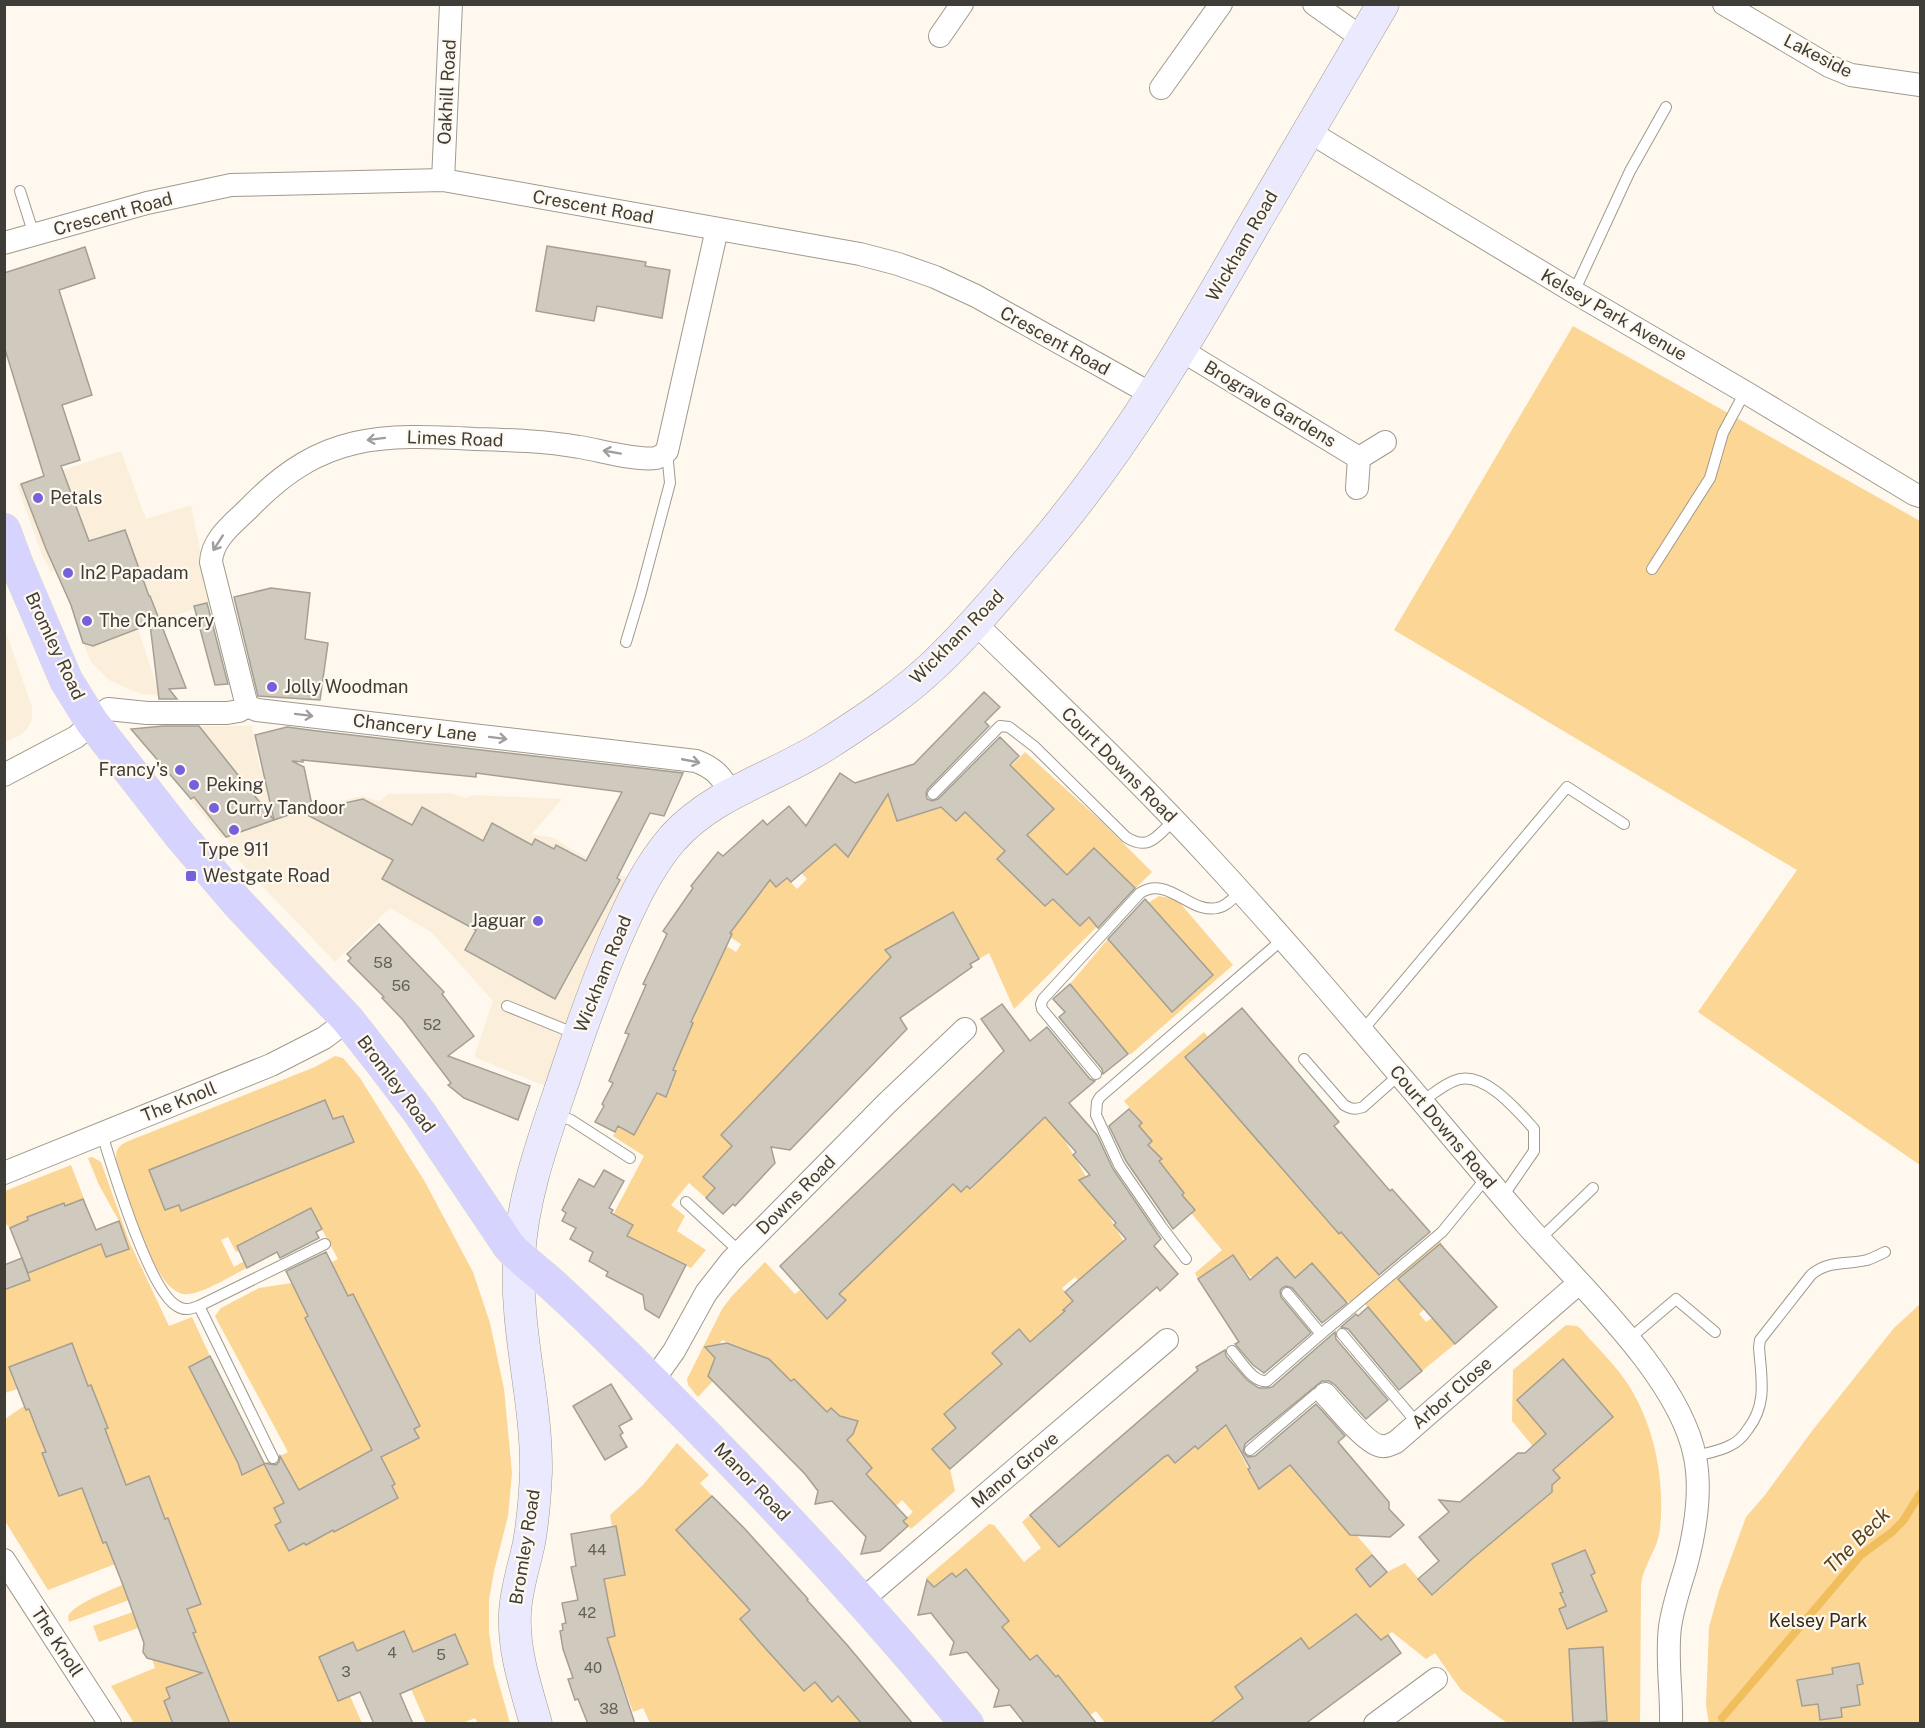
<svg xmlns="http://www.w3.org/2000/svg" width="1925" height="1728" viewBox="0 0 1925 1728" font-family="'Public Sans',sans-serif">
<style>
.built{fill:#fbefdc}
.green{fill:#fbd695}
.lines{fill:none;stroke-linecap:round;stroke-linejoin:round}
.stream{stroke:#f1be5d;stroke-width:8}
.building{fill:#d0c9bd;stroke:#a59f93;stroke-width:1.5;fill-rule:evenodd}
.lane-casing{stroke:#a09a8e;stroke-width:12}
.street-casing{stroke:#a09a8e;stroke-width:24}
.secondary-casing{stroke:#a09a8e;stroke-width:33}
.primary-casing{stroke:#d9d8d7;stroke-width:34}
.lane{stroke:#fff;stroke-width:10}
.street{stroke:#fff;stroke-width:22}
.secondary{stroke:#ebe9fe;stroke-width:32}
.primary{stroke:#d6d4fe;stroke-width:33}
.oneway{stroke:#9f9e9c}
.poi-dot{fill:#7561dc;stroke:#fef8ee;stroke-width:2}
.labels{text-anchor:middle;stroke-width:4.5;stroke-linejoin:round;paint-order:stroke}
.number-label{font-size:15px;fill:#636059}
.street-label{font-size:18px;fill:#3f3d38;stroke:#fef8ee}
.poi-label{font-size:18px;fill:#3f3d38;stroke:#fef8ee;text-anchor:start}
.park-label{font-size:18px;fill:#332918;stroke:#fef8ee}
.water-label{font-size:20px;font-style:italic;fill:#57421a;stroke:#fef8ee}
</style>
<rect width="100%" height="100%" fill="#fef8ee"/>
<g class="built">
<polygon points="121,451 146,519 191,505 211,603 138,629 160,696 141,694 119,685 109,680 91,662 83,643 64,588 55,570 51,572 42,555 17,485"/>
<polygon points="4,626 32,707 32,720 27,729 21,735 5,742"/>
<polygon points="198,726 252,726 259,766 270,786 300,811 362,796 380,801 388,794 451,793 465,798 473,795 562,799 532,834 554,838 571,849 626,878 606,918 545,1086 474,1057 493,1001 431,932 390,908 335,962 264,888 236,857 226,837 222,838 166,770"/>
</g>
<g class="green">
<polygon points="1573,326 1920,521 1920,1165 1698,1012 1797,870 1394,630"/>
<polygon points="1025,752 1102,822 1152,872 1014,1009 989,953 979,959 866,983 721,1135 742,1155 721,1157 704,1177 715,1188 706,1198 689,1183 671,1205 685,1216 677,1231 706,1250 691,1268 627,1236 633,1225 604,1232 644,1156 613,1136 644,1088 666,1096 676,1072 654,1062 682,1048 693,1023 671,1013 725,945 736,952 741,944 730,937 732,934 712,921 760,869 776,887 787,878 797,889 807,879 780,851 833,842 848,857 874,815 887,790 897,821 941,806 956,821"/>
<polygon points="1159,896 1173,899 1180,903 1233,965 1131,1054 1128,1054 1070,984 1108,939 1172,1011 1213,975 1148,903"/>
<polygon points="1204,1032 1208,1037 1255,1067 1277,1048 1291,1066 1234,1114 1339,1233 1341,1232 1380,1276 1351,1302 1345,1301 1313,1264 1295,1278 1277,1257 1252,1278 1243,1270 1233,1256 1198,1279 1195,1273 1222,1250 1191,1213 1195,1209 1182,1195 1171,1178 1172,1176 1159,1161 1161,1159 1148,1145 1139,1126 1142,1123 1124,1101"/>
<path d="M335,1056L343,1058L360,1078L425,1182L473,1272L490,1323L504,1389L512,1473L508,1516L494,1571L489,1600V1632L494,1666L510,1723H478L475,1718L463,1723H426L411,1689L468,1664L455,1634L417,1651V1660L404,1631L368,1646L381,1675L319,1657L338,1701L350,1696L362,1723H134L111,1686L155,1668L152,1659L143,1652L145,1642L138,1628L99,1642L93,1626L133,1612L129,1600L69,1622L68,1616C74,1604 109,1591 122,1585L115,1564L48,1590L5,1521V1419L24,1406L17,1389L5,1393L4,1282L8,1289L30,1279L10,1228L5,1223V1191L71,1165L96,1230L119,1221L99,1185L88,1158L92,1157L101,1162L129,1241L169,1326L192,1317L210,1356L189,1367L244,1474L288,1452L218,1322L215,1316L221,1308L259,1288L292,1283L338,1259L310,1208L237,1246L239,1251L236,1252L228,1237L221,1240L234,1267L244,1261L247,1268C232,1275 198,1297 183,1294C174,1292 167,1284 162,1277C145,1252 131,1207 122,1178C120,1171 116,1163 116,1156C116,1149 120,1145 126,1142L315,1067Z"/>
<path d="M1048,1093L1063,1137L1139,1268L1087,1289L1075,1277L1062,1288L1073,1301L1064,1310L1081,1329L1053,1322L1030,1342L992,1353L1011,1375L945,1414L973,1448L968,1453L950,1433L932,1449L950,1469L955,1491L911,1529L903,1521L913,1512L902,1500L896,1506L866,1474L872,1468L862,1456L826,1461L851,1436L856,1426L855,1422L847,1418L809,1431L807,1392L794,1379L773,1400L784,1374C766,1356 745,1349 722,1340L720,1344L716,1345L712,1355L715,1358L708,1375L713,1381L698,1397L688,1385L687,1379L722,1309L732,1296L765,1262L795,1294L800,1290L827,1318L846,1301L839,1293L953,1184L967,1186L971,1190L983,1177L972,1166Z"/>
<polygon points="1440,1241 1444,1247 1403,1283 1425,1308 1419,1314 1426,1322 1432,1318 1455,1344 1422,1371 1365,1304"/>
<polygon points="1920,1304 1920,1723 1709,1724 1706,1705 1709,1627 1719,1591 1746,1517 1765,1495 1812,1431 1894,1328"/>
<path d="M1566,1325L1577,1326L1581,1329C1597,1348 1616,1365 1629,1386C1655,1427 1665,1481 1660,1529C1658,1549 1643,1565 1641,1585L1640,1723H1507L1461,1690L1435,1653L1426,1659L1392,1632L1381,1640L1356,1614L1309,1650L1300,1639L1235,1687L1243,1699L1209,1723H1105L1096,1711L1079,1723L1046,1685L1048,1667L1037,1655L1030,1660L1002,1627L1009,1621L970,1587L976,1581L966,1569L956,1577L952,1573L934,1587L926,1578L989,1524L994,1525L1024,1562L1041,1548L1022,1522L1030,1515L1059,1547L1159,1461L1168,1455L1195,1446L1199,1449L1222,1429L1208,1392L1259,1489L1290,1464L1317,1496L1323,1497L1350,1535L1357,1536L1372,1553V1555L1356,1569L1370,1586L1387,1572L1405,1563L1433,1595L1450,1580L1446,1574L1463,1567L1473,1558V1552L1499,1530L1502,1534L1513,1525V1519L1559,1478L1512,1421L1513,1370Z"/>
<polygon points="677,1443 709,1475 700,1483 712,1496 676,1530 702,1557 759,1601 740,1619 804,1691 825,1673 832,1701 839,1696 862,1723 650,1723 643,1708 633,1712 607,1638 615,1636 604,1578 625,1574 616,1526 612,1527 610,1515 643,1485"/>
</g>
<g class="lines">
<polyline class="stream" points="1722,1718 1861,1555 1892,1532 1903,1521 1920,1494"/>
</g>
<g class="building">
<polygon points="547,246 646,262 645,266 670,270 662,318 597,306 594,321 536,311"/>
<polygon points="85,247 95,278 59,290 92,395 62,405 80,460 61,466 89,541 125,530 149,596 150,596 186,688 169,689 177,699 159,699 150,624 93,646 83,643 71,605 46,549 21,484 44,476 4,346 4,273"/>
<polygon points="271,588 310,593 305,639 328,643 320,700 258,696 234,597"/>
<polygon points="207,603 228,684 215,685 194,606"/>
<polygon points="984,692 1000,707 985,722 989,726 928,789 926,793 927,799 932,801 938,799 1000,737 1019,756 1010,765 1054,809 1027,835 1067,875 1094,848 1135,888 1098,928 1089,917 1080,926 1053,899 1045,906 997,859 1005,851 965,812 956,821 941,807 897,821 888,794 848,857 835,844 791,882 787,878 776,887 770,880 730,933 732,934 691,1022 693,1023 673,1070 676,1071 666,1097 657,1093 634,1135 618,1126 615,1132 595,1122 604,1106 602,1104 613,1083 609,1081 629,1034 625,1033 646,985 643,984 667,934 663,931 693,888 691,886 718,852 723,856 763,820 767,825 789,806 806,826 840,773 855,783 914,764"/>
<polygon points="163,726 199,726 274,820 226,837 194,797 191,799 131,729"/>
<path d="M287,727L317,731L683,773L664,816L650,813L617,878L620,880L555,999L465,950L476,930L382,879L393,860L300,811L274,820L255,735ZM302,760L476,777V773L622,792L586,861L556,845L554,849L535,839L532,845L492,823L483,841L422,807L412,825L363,799L313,810L304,767L292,761L303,762Z"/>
<polygon points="1145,899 1213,975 1172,1012 1108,939"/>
<polygon points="953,912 979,959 970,964 972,967 900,1018 907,1029 790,1150 771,1147 775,1163 735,1206 733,1204 723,1214 706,1198 715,1188 703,1177 732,1146 721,1135 891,957 885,950"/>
<polygon points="379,924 444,992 442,994 474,1036 448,1056 530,1086 518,1120 464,1098 448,1085 451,1083 403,1020 382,998 384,997 348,961 351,958 347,954"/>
<polygon points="1070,984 1128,1054 1103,1074 1102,1069 1059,1017 1065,1012 1053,999"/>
<polygon points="1002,1004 1030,1041 1047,1027 1090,1079 1095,1081 1069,1103 1097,1135 1113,1169 1161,1239 1154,1246 1178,1274 1160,1291 1157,1287 950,1469 932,1449 956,1428 944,1414 1002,1364 992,1353 1019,1329 1030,1342 1065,1311 1063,1310 1073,1301 1065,1292 1126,1239 1114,1225 1116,1223 1079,1180 1090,1175 1073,1155 1076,1152 1045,1117 970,1189 967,1186 961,1192 953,1184 839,1294 846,1300 827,1319 780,1266 1004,1051 981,1019"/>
<polygon points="1242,1008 1339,1122 1334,1126 1390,1191 1392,1189 1430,1232 1379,1275 1341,1232 1339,1234 1185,1057"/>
<polygon points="325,1100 333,1119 343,1116 354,1142 181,1211 179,1205 165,1210 149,1170"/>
<polygon points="1129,1109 1142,1123 1139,1126 1152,1141 1148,1145 1162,1159 1159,1161 1184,1193 1182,1195 1195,1210 1173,1229 1126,1161 1109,1126"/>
<polygon points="604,1170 624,1181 609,1208 613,1210 611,1213 633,1225 627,1236 686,1265 659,1318 645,1309 643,1295 606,1276 608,1272 589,1261 593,1252 570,1239 576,1228 562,1221 566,1213 562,1210 579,1179 594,1187"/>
<polygon points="83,1199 96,1230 119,1221 129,1249 106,1257 101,1244 28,1273 10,1228 28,1220 27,1217 64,1203 65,1206"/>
<polygon points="311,1208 322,1229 316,1232 319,1238 280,1258 277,1252 247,1268 237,1246"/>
<polygon points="1440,1244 1497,1307 1455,1344 1398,1279"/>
<polygon points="326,1252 348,1296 353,1294 420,1426 414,1429 419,1438 381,1457 395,1484 392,1486 398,1498 334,1532 333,1530 306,1545 304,1543 289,1551 275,1525 281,1522 274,1508 284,1503 264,1464 242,1475 238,1463 189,1367 210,1356 264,1463 276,1465 279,1462 280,1456 299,1490 372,1450 305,1318 308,1316 286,1271"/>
<polygon points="1233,1255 1250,1280 1277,1257 1295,1278 1312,1263 1347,1303 1322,1323 1292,1288 1286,1286 1282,1288 1280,1291 1281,1297 1311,1333 1264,1373 1253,1365 1235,1344 1239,1342 1198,1279"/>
<polygon points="22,1258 30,1280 4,1290 4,1265"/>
<polygon points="1368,1307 1422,1371 1399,1390 1348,1329 1341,1327 1356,1314 1358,1316"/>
<polygon points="1335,1332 1336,1339 1388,1400 1366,1419 1335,1385 1329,1381 1322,1381 1245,1444 1243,1452 1248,1457 1255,1456 1316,1404 1345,1436 1338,1442 1389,1502 1389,1509 1404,1525 1390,1537 1350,1535 1290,1465 1259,1489 1248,1469 1250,1468 1226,1425 1198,1449 1195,1446 1175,1463 1168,1455 1164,1457 1059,1547 1030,1515 1198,1370 1196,1367 1225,1350 1226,1356 1247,1380 1259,1388 1267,1388 1272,1387"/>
<polygon points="72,1343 88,1386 91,1385 108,1428 105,1429 126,1485 149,1476 165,1519 168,1518 201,1604 187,1609 196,1632 193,1633 230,1724 173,1724 164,1701 170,1698 166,1688 202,1673 147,1658 143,1652 144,1643 123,1585 106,1542 103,1543 82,1488 59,1496 42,1453 46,1452 37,1430 29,1409 26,1410 9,1367"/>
<polygon points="727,1343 769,1359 791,1381 794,1379 827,1412 831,1408 840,1416 858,1421 853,1434 847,1440 872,1468 866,1474 907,1518 903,1521 908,1526 880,1551 861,1554 866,1537 832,1501 815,1504 818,1491 805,1474 708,1376 715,1358 705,1347"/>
<polygon points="1563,1359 1613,1417 1553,1470 1560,1478 1552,1485 1552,1492 1473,1558 1432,1595 1418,1579 1439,1561 1419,1537 1449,1512 1439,1500 1460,1502 1518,1453 1525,1453 1546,1434 1517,1400"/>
<polygon points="611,1384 632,1419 619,1426 623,1433 620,1435 627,1447 605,1460 573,1406"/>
<polygon points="712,1496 745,1529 808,1599 807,1600 848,1646 913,1724 862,1724 838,1696 832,1702 815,1682 804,1691 765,1648 740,1619 750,1610 676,1530"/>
<polygon points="616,1526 625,1575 604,1579 615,1636 607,1638 635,1724 588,1724 578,1699 575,1700 568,1679 573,1678 563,1649 560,1631 563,1630 562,1624 566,1623 562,1603 578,1600 571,1567 576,1566 571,1534"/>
<polygon points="1585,1550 1595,1573 1591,1575 1607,1611 1567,1629 1559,1609 1566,1606 1560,1593 1563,1592 1552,1564"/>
<polygon points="1372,1555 1387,1572 1370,1587 1356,1569"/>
<polygon points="966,1569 1009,1621 1002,1627 1030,1660 1037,1655 1056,1677 1058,1675 1097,1724 1025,1724 1010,1705 994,1707 999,1690 967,1652 950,1655 954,1642 931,1613 918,1615 927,1580 934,1587 952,1573 956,1577"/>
<polygon points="1356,1614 1381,1640 1388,1635 1401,1653 1305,1724 1209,1724 1243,1698 1235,1687 1301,1638 1309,1649"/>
<polygon points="404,1631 413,1652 455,1634 468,1664 400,1694 413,1724 374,1724 360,1692 338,1701 319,1657 353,1642 357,1651"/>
<polygon points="1603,1647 1607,1721 1573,1723 1569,1649"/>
<polygon points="1859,1663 1863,1684 1857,1685 1860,1705 1841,1708 1842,1717 1820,1720 1818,1704 1802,1706 1797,1680 1833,1674 1832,1668"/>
</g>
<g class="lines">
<defs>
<g id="lane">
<polyline points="20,191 34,235"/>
<polyline points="1574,292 1630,171 1666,107"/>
<polyline points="1652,569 1710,478 1723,433 1745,392"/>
<polyline points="626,642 641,592 670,483 667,451"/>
<path d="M933,794L997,729L1000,726L1009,727L1035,747L1126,837C1149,852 1158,835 1174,820"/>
<polyline points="507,1006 576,1034"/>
<polyline points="1362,1031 1567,787 1624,824"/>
<path d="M1304,1059L1344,1105C1351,1109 1355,1110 1363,1107L1399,1075"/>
<path d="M1096,1074L1042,1009L1041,1004L1043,999L1140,893C1168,875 1190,914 1217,908C1226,907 1233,898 1240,892"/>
<path d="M1422,1101C1432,1095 1443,1085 1454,1081C1482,1068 1517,1110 1534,1129V1151L1503,1196"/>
<polyline points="555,1114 571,1120 630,1158"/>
<path d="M102,1134C112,1167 149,1291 177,1306C184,1311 191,1309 199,1306L325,1244"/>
<polyline points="686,1202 740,1252"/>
<polyline points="1540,1239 1593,1188"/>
<polyline points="1186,1259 1161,1226 1119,1165 1096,1115 1097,1102 1100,1097 1283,939"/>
<polyline points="199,1306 273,1458"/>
<polyline points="1321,1334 1442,1232 1487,1177"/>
<polyline points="1342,1334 1417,1423"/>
<polyline points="1629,1339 1676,1299 1715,1332"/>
<path d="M1232,1351C1241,1361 1253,1383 1267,1381L1321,1334L1287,1293"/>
<polyline points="1250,1450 1316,1394 1321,1393 1325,1394"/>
<path d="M1695,1456C1707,1453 1721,1451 1731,1445C1738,1442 1744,1435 1748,1429C1768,1403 1761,1377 1759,1347L1760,1340L1811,1275C1828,1260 1847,1265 1867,1260C1873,1258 1879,1255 1885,1252"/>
</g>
<g id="street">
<polyline points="1314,4 1362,38"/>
<polyline points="1724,4 1829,66 1851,75 1920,85"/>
<polyline points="940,36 962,4"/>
<polyline points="1161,88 1221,4"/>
<polyline points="1308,131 1574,292 1745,392 1914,494 1920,496"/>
<polyline points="443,180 451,4"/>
<polyline points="4,243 147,203 231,185 443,180 860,254 898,264 935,277 976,296 1153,395"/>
<polyline points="1181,350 1359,458"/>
<polyline points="1357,488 1359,458 1385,442"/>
<path d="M975,623C1054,700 1135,776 1210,858C1319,976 1421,1102 1526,1224C1579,1285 1680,1377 1695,1457C1702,1492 1695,1532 1686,1566C1680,1586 1673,1606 1670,1627C1666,1659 1672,1691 1671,1724"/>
<path d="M247,706L211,562C212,537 237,521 253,504C323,433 381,434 475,439C510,440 545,441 579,447C599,450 637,461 656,458C660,457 664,454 667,451L717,229"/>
<path d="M247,706L257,710L696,761C714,768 722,776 730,793"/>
<polyline points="4,775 76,737 108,709 147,713 227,713 239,711 247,706"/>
<polyline points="4,1173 271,1065 324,1038 348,1020"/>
<polyline points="652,1382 674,1351 706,1293 731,1261 887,1103 965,1029"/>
<path d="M1325,1394C1336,1406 1368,1446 1382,1446C1387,1447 1391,1444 1396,1442L1579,1283"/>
<polyline points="4,1560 110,1724"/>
<polyline points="862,1600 1167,1340"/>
<polyline points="1375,1724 1436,1679"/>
</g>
<path id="secondary" d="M536,1724C526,1688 513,1651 515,1613C516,1589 524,1567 529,1543C533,1520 535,1496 536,1472C537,1400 515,1330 519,1258C522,1194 547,1130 567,1070C581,1028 596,986 613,945C629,908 646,869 673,838C716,791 777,777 829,743C866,719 904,694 936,663C973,628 1005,588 1039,549C1124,450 1189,338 1253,226C1296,152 1339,78 1383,4"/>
<path id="primary" d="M4,530L17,565L66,680L92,722L180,835L237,902L348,1020L384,1066L419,1112L509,1246C524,1263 543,1275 559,1291C594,1323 627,1356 660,1389C768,1496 870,1606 967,1724"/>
</defs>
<use href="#lane" class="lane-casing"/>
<use href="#street" class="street-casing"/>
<use href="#secondary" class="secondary-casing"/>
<use href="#primary" class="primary-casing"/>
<use href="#lane" class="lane"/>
<use href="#street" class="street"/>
<use href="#secondary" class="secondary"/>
<use href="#primary" class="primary"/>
</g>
<defs><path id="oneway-shaft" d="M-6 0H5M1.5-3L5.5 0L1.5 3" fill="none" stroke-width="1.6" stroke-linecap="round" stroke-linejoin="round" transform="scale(1.5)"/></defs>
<g class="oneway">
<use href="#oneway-shaft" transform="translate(376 439) rotate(173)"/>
<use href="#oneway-shaft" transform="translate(612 452) rotate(-170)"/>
<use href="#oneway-shaft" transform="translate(218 543) rotate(123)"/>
<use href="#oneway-shaft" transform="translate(304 715) rotate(7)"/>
<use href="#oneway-shaft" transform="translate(498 738) rotate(7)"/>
<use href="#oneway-shaft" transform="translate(691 761) rotate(11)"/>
</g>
<g class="poi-dot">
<circle cx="38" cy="498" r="6"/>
<circle cx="68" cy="573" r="6"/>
<circle cx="87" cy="621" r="6"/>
<circle cx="272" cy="687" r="6"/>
<circle cx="180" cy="770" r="6"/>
<circle cx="194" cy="785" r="6"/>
<circle cx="214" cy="808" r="6"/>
<circle cx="234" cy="830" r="6"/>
<rect x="185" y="870" width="12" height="12" rx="3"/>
<circle cx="538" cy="921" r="6"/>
</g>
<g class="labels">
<g class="number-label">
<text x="383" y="968">58</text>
<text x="401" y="991">56</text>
<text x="432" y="1030">52</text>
<text x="597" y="1555">44</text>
<text x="587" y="1618">42</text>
<text x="392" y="1658">4</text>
<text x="441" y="1660">5</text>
<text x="593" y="1673">40</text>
<text x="346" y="1677">3</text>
<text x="609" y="1714">38</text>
</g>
<g class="street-label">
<text transform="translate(1818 56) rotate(27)" y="6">Lakeside</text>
<text transform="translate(447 92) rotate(-87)" y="6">Oakhill Road</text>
<text transform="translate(593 207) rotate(10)" y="6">Crescent Road</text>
<text transform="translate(113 214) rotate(-15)" y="6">Crescent Road</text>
<text transform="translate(1242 246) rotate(-60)" y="6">Wickham Road</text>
<text transform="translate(1614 315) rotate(30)" y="6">Kelsey Park Avenue</text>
<text transform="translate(1055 341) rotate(29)" y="6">Crescent Road</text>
<text transform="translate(1270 404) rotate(31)" y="6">Brograve Gardens</text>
<text transform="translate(455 439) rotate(2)" y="6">Limes Road</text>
<text transform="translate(957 637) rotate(-45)" y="6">Wickham Road</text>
<text transform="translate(55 646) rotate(65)" y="6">Bromley Road</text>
<text transform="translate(415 728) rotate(7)" y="6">Chancery Lane</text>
<text transform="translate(1119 765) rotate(45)" y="6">Court Downs Road</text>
<text transform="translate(603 974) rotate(-68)" y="6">Wickham Road</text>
<text transform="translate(396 1084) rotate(53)" y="6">Bromley Road</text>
<text transform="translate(179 1102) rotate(-22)" y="6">The Knoll</text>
<text transform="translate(1443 1127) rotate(50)" y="6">Court Downs Road</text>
<text transform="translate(796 1195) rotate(-45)" y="6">Downs Road</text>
<text transform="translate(1452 1393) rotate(-41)" y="6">Arbor Close</text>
<text transform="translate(1015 1470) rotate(-40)" y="6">Manor Grove</text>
<text transform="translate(752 1482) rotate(46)" y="6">Manor Road</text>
<text transform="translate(525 1547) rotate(-81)" y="6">Bromley Road</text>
<text transform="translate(57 1642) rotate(57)" y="6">The Knoll</text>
</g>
<g class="poi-label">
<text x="50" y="504">Petals</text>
<text x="80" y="579">In2 Papadam</text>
<text x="99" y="627">The Chancery</text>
<text x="284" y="693">Jolly Woodman</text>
<text x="168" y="776" text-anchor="end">Francy's</text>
<text x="206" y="791">Peking</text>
<text x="226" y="814">Curry Tandoor</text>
<text x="234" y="856" text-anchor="middle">Type 911</text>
<text x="203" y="882">Westgate Road</text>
<text x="526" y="927" text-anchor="end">Jaguar</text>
</g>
<g class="park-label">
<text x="1818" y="1627">Kelsey Park</text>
</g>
<g class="water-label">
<text transform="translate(1857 1540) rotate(-45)" y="7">The Beck</text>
</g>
</g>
<rect width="1925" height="1728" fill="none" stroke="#3f3d38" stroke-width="12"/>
</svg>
